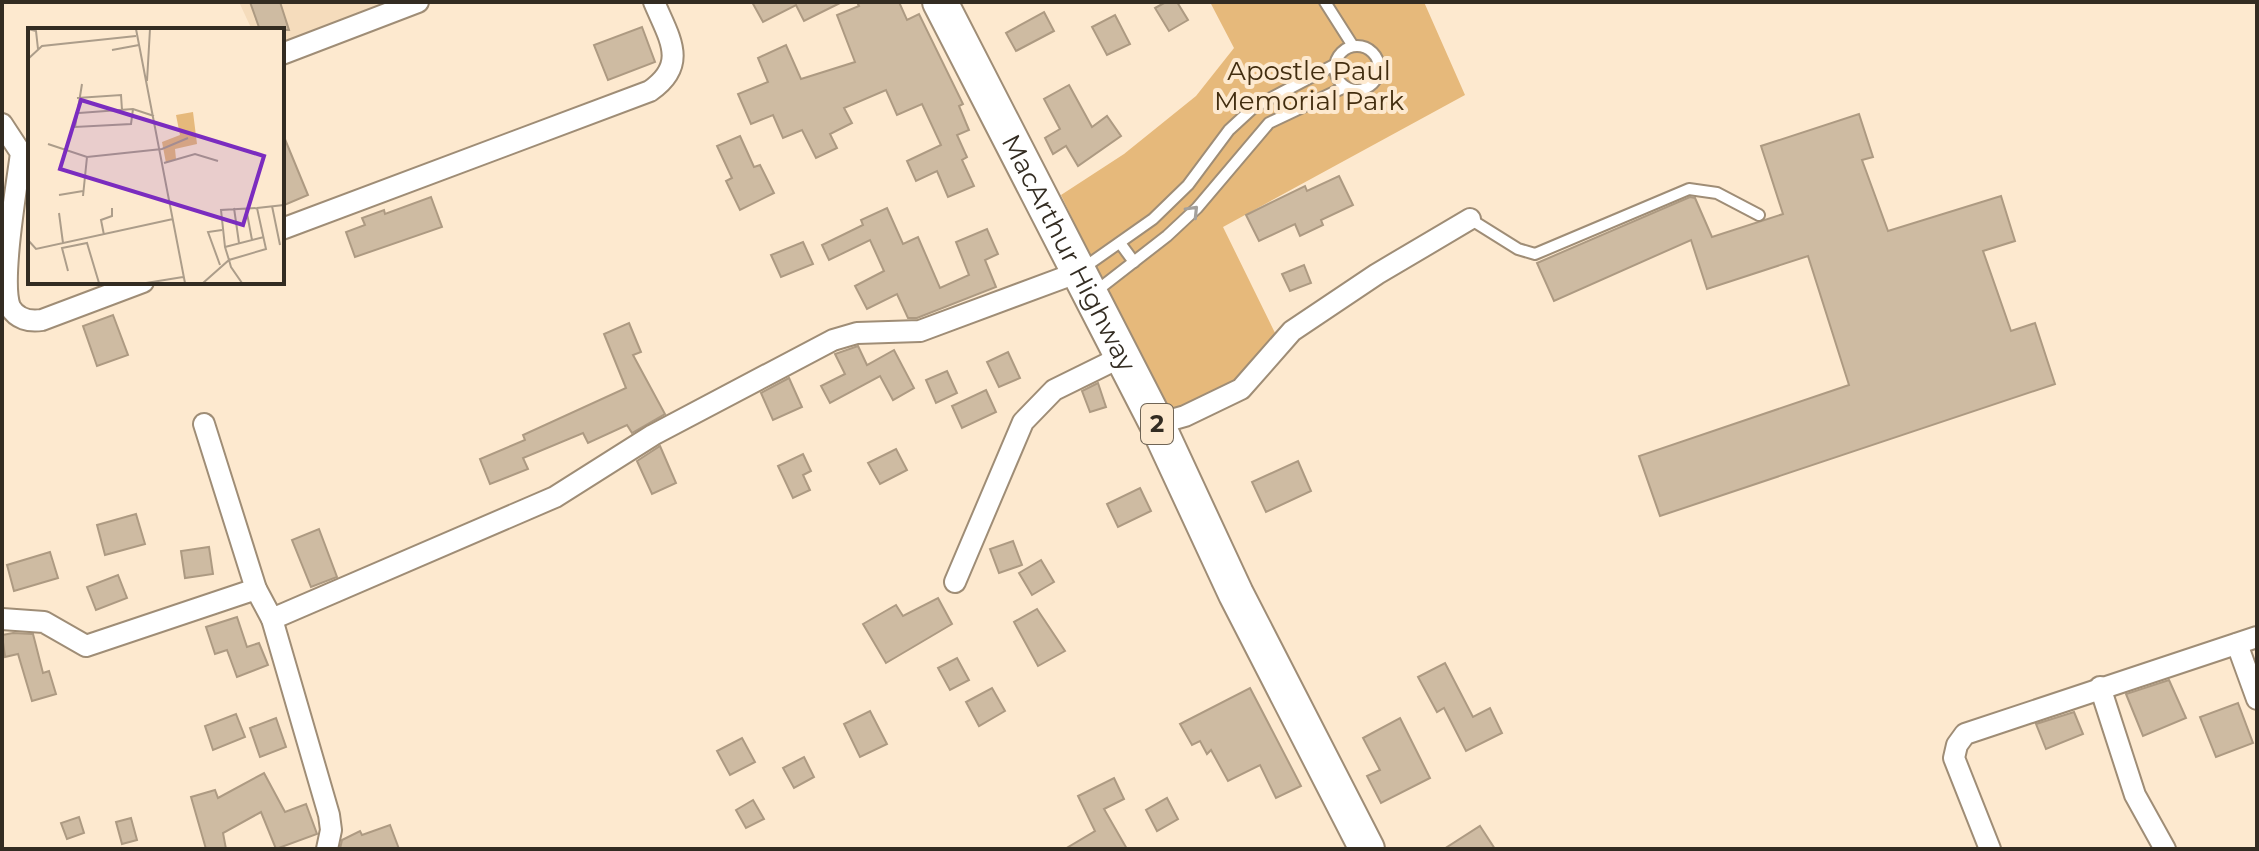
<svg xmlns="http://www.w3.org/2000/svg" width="2259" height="851" viewBox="0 0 2259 851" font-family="Montserrat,sans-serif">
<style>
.built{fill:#f5dcbc}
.green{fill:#e6b97b}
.building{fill:#cebba2;stroke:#ad9a82;stroke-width:2}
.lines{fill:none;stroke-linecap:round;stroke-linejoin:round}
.service-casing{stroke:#9f8d76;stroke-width:14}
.minor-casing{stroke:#9f8d76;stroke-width:24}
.trunk-casing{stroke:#9f8d76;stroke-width:38}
.service{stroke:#fff;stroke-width:10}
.minor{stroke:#fff;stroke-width:20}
.trunk{stroke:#fff;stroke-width:34}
.oneway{stroke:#a3a09c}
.labels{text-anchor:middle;stroke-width:8;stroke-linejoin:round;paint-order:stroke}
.shield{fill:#fde9cf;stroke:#706556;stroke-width:2}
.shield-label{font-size:24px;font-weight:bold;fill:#332c22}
.park-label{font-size:26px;fill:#422d0f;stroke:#fde9cf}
.street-label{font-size:26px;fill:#332c22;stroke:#fde9cf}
.inset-road{fill:none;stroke:#ac9d8a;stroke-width:2}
.view{fill:#7b2cbf;fill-opacity:0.15;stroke:#7b2cbf;stroke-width:4}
.inset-edge{fill:none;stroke:#332c22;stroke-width:4}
</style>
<rect width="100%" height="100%" fill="#fde9cf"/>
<polygon class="built" points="239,2 386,2 282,43 282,30 252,30"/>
<polygon class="green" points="1210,2 1424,2 1465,95 1223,227 1277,337 1240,383 1173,417 1119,317 1061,195 1124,154 1196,96 1234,48"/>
<g class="building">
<polygon points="250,2 280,2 289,30 260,30"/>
<polygon points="752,2 842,2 804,21 796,5 763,22"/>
<polygon points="857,2 899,2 907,20 919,14 963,104 959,106 969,130 957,135 967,157 962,160 974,186 948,197 937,171 916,181 907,161 941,145 922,104 897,115 886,90 844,108 852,123 830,134 837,148 816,158 802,130 783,138 773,115 751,124 738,94 768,82 758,58 786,45 801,79 855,62 837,15 859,6"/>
<polygon points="1166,2 1177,2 1188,20 1169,31 1155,8"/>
<polygon points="1044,12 1054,31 1016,51 1006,33"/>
<polygon points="1115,15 1130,44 1107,55 1092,27"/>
<polygon points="642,27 655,62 608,80 594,45"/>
<polygon points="1069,85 1092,127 1107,116 1121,136 1078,166 1066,146 1053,154 1045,138 1060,129 1044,99"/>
<polygon points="1859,114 1873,157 1862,160 1888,231 2001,196 2015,241 1983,251 2011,331 2035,323 2055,384 1660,516 1639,456 1849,385 1808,256 1707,289 1691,240 1554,301 1537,263 1690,197 1695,198 1712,237 1783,214 1761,146"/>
<polygon points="282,132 308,195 282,206"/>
<polygon points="740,136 754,167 760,165 774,193 740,210 726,181 732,178 717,146"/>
<polygon points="1339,176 1353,205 1321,220 1323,225 1300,236 1295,224 1259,241 1246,215 1305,186 1307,191"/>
<polygon points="431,197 442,227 355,257 346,232 365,225 362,218 384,210 385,214"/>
<polygon points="887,208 903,244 918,237 940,288 969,275 956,242 987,229 998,254 985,260 996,287 917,318 908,318 897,294 867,309 855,286 884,271 870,240 829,260 822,245 863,225 861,220"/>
<polygon points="803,242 813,264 781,277 771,255"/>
<polygon points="1304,265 1311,283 1290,291 1282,274"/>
<polygon points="113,315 128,355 97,366 83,326"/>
<polygon points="629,323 641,352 633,355 665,414 632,433 627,425 588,443 583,433 523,458 528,469 490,484 480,459 525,440 523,435 626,388 604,334"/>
<polygon points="858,346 867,365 894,350 914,388 893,400 880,376 830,403 821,386 845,374 835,354"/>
<polygon points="1008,352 1020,378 999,387 987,362"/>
<polygon points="947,371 957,393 936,403 926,380"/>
<polygon points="789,378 802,407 773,420 761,393"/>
<polygon points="1098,383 1106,407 1090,412 1082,391"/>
<polygon points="986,390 996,412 962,428 952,406"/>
<polygon points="660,446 676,483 652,494 637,461"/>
<polygon points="896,449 907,470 880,484 868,463"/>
<polygon points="803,454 811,471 803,475 810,490 793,498 778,466"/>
<polygon points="1298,461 1311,491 1266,512 1252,482"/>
<polygon points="1140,488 1151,511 1118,527 1107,504"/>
<polygon points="136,514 145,544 105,555 97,525"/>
<polygon points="319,529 337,577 311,587 292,540"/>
<polygon points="1013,541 1022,565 999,573 990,549"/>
<polygon points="209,547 213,574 185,578 181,551"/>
<polygon points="50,552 58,578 14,591 7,565"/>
<polygon points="1041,560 1054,582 1032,595 1019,573"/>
<polygon points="118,575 127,598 96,610 87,587"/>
<polygon points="938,598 952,624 886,663 863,624 896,605 903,616"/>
<polygon points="1037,609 1065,651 1038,666 1014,622"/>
<polygon points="237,617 247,647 259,643 268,665 237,677 227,650 215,654 206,627"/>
<polygon points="13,633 33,634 43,673 49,671 56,694 32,701 18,654 5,657 2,635"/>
<polygon points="957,658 969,680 950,690 938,668"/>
<polygon points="1445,663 1473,717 1490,708 1502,733 1466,751 1444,708 1437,712 1418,677"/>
<polygon points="2169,680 2186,718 2143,736 2126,694"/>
<polygon points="992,688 1005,711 979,726 966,702"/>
<polygon points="1250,688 1301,786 1276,798 1260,765 1228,781 1211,750 1207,754 1200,741 1192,745 1180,724"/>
<polygon points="2238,703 2253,743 2216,757 2200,717"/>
<polygon points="870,711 887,744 860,757 844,724"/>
<polygon points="2074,712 2083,734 2046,749 2036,724"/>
<polygon points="236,714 245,737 213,750 205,726"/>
<polygon points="276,718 286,747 260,757 250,728"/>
<polygon points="1400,718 1430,778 1381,803 1367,776 1380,770 1363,738"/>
<polygon points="742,738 755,762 730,775 717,751"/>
<polygon points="804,757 814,777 794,788 783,768"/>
<polygon points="264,773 285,812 306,804 317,834 276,849 261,812 223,833 226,849 206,849 191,797 215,790 218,798"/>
<polygon points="1114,778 1124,799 1104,809 1127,849 1065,849 1095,831 1078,796"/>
<polygon points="1167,798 1178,819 1157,831 1146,810"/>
<polygon points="753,800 764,819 746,828 736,810"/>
<polygon points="79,817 84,833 67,839 61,823"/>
<polygon points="131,818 137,840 122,844 116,822"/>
<polygon points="390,825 399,849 340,849 342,840 360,831 362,835"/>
<polygon points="1480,826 1495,849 1444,849"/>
</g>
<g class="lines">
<defs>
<g id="service">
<polyline points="1325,2 1353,46"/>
<circle cx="1357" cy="68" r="22"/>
<polyline points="1470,219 1518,249 1535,254 1689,189 1717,193 1759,215"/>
<polyline points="1120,243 1134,262"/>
<polyline points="1082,269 1153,219 1188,185 1229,130 1254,107 1336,64"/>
<polyline points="1095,292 1167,236 1197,208 1269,123 1345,87"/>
</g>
<g id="minor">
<polyline points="282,54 418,2"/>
<path d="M2,124L21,153C17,185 0,281 10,307C17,319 29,322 42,320L143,282"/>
<path d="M282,229L650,91C689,64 669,38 654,2"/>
<polyline points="204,424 256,589"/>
<polyline points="1157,424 1185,416 1241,389 1292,331 1377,274 1470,219"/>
<polyline points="955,582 1023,422 1054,390 1121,357"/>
<polyline points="2,619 44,622 86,646 256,589 272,619 555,497 653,435 833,340 857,333 920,331 1079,272"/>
<polyline points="272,619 329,815 331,830 327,849"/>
<polyline points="2237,644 2257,699"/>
<polyline points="2100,687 2135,795 2165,849"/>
<polyline points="1990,849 1954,758 1957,745 1965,734 2257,637"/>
</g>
<g id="trunk">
<path id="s1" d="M940,2L1157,424L1236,594L1367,849"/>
</g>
</defs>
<use href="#service" class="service-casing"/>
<use href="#minor" class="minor-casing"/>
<use href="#trunk" class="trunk-casing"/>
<use href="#service" class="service"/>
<use href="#minor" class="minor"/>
<use href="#trunk" class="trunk"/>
</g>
<defs><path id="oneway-chevron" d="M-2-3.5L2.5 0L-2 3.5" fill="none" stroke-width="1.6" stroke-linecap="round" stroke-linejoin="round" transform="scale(2)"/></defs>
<use class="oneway" href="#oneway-chevron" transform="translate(1193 211) rotate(-46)"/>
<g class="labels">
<rect class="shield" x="1141" y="404" width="32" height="40" rx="6"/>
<g class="shield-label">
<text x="1157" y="432">2</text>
</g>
<g class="park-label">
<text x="1309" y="80">Apostle Paul<tspan x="1309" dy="30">Memorial Park</tspan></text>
</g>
<g class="street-label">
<text dy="9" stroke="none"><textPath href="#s1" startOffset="282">MacArthur Highway</textPath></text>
</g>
</g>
<g transform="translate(28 28)">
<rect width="256" height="256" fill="#fde9cf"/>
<path d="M165,84L169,116L147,121L148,131L138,135L134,114L152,107L148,87Z" fill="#e6b97b"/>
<path class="inset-road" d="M0,1L8,3L10,21M108,1L157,255M84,22L111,17M0,31L14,18L108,8M119,53L122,1M54,56L47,99L103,96L105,81M49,70L93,67L94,82M51,85L105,81L126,88M20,116L59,129L134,121L160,110M136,135L167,126L190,133M31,167L55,163M55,168L59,129M244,178L252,217M206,180L211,215M218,180L224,212M229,180L256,177M31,185L35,215M76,207L73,192L84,188V180M0,212L8,221L145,191M197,219L236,209M192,237L180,204L194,202M40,243L34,220L59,215L71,255M118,255L155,249M175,255L201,232L238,221L229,180L193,182L197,219L201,232L203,239L214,255"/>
<path class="view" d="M53,72L236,128L215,197L32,141Z"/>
<rect width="256" height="256" class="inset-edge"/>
</g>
<rect width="2259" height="851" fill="none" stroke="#332c22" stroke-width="8"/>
</svg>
